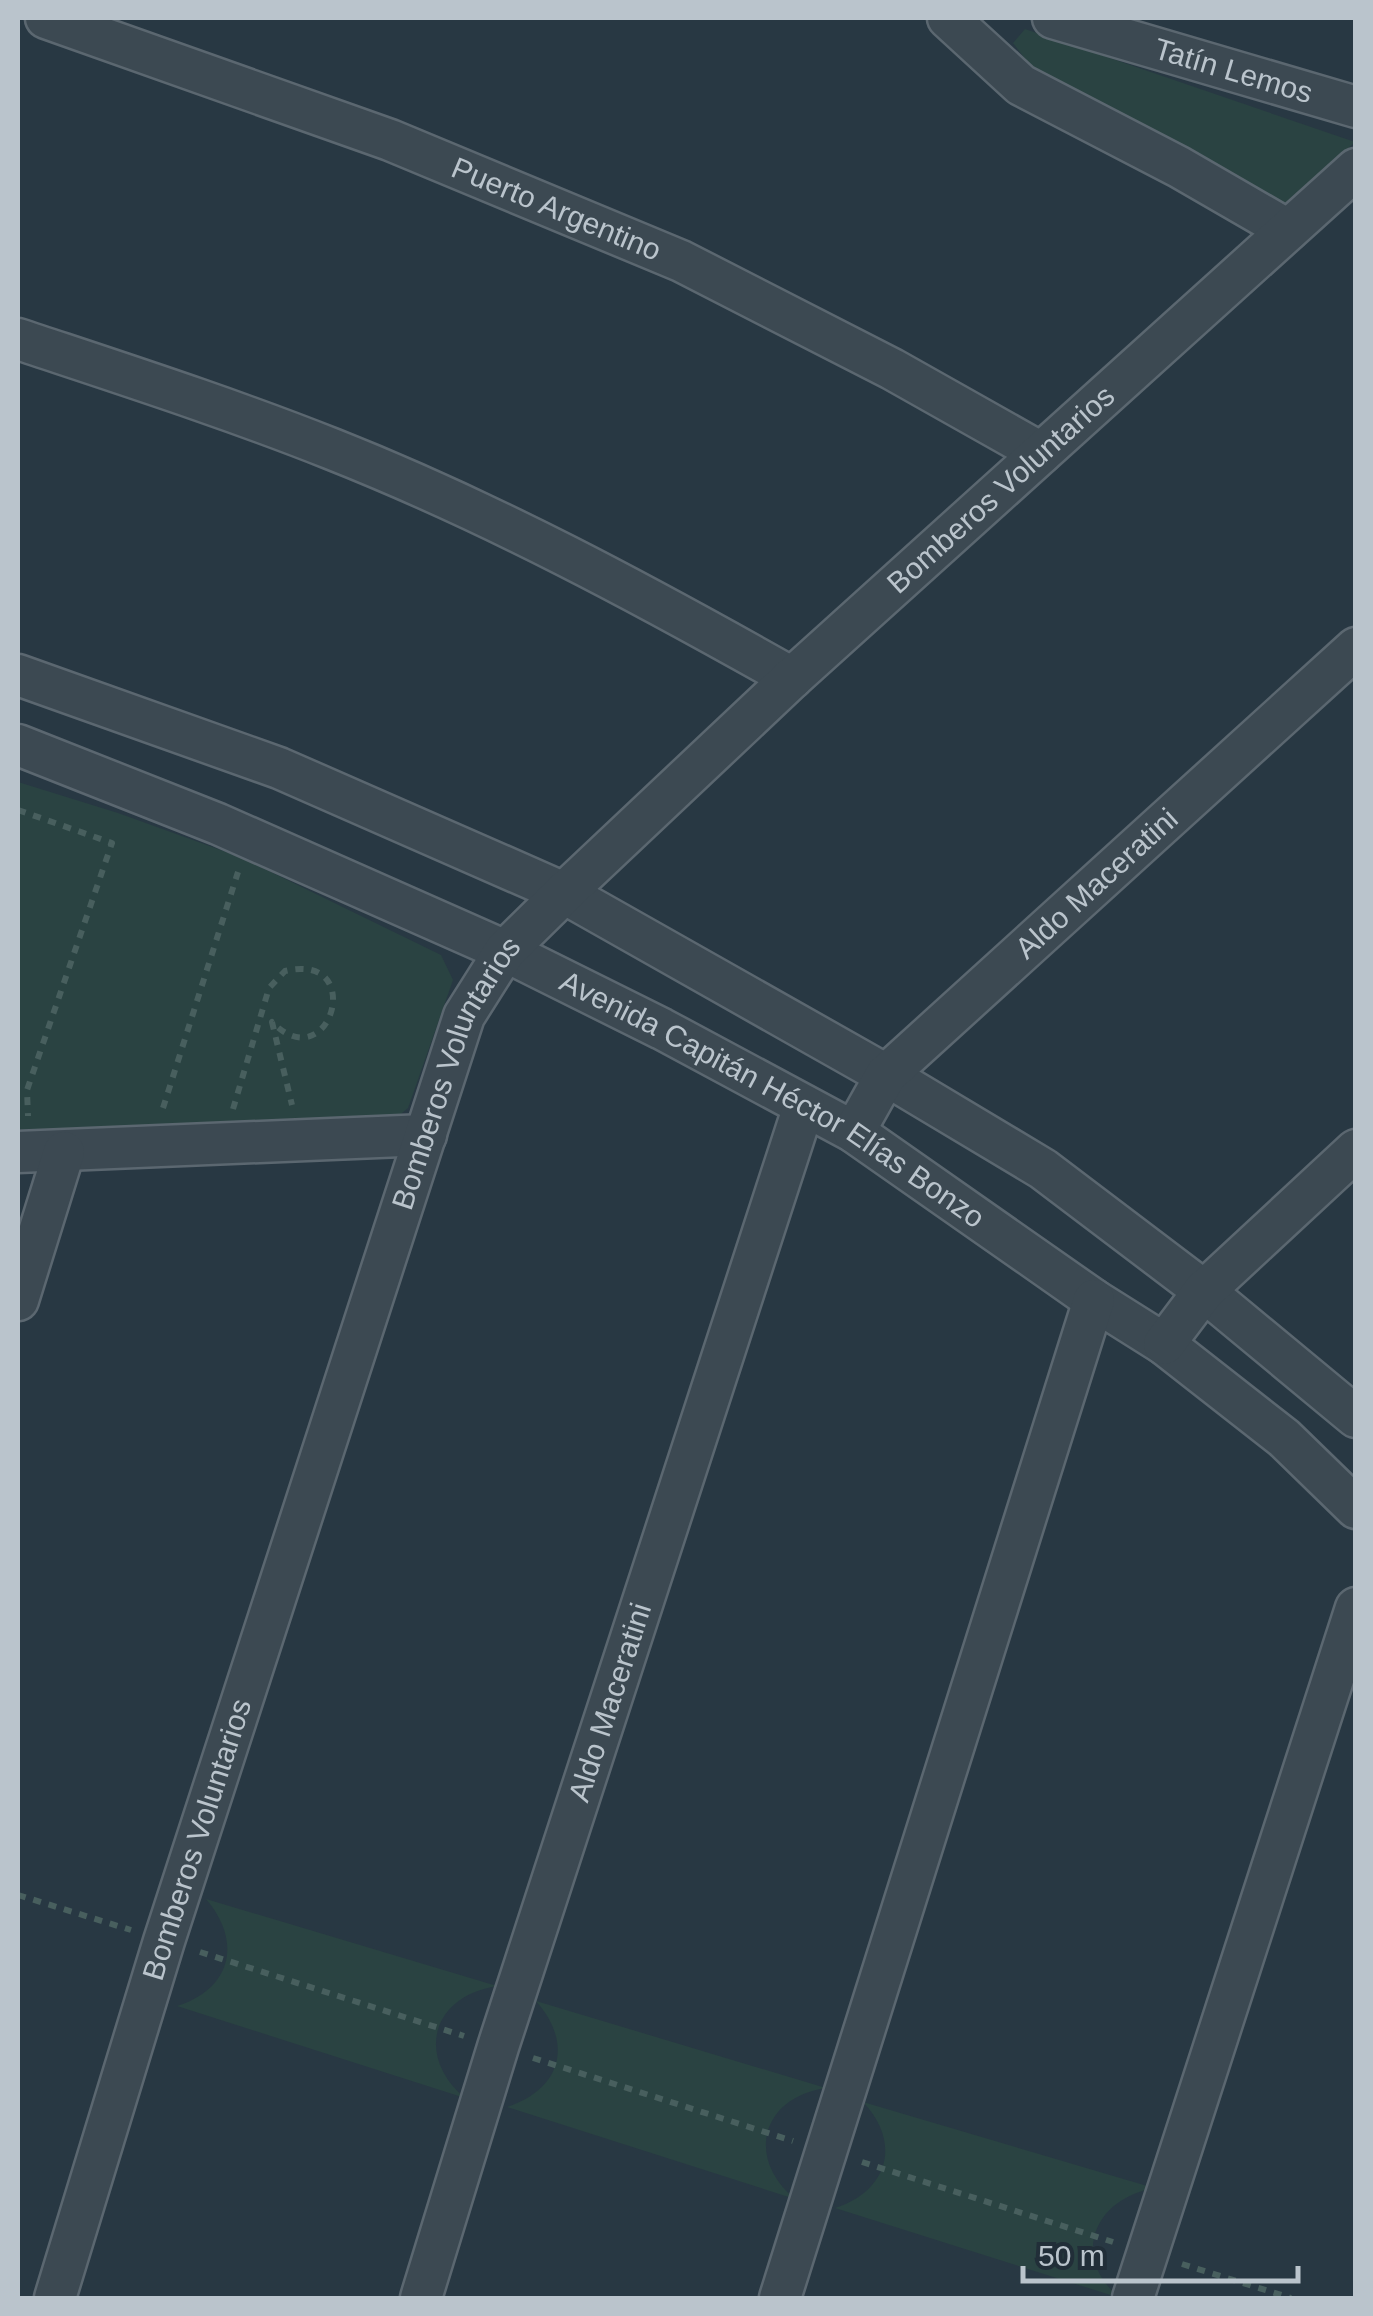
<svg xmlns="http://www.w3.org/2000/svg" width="1373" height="2316" viewBox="0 0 1373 2316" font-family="Arial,sans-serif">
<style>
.green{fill:#2a4342}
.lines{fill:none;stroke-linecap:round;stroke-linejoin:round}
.street-casing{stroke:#5b6770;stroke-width:45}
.path{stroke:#485f5e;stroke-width:6;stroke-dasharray:8 8;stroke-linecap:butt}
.street{stroke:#3c4952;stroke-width:40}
.labels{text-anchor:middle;stroke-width:8;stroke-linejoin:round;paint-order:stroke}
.street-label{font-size:30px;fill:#bac4cc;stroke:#212e38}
</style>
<rect width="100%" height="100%" fill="#283843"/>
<g class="green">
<polygon points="1025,29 1355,142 1283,207 1037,74 1013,43"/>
<polygon points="18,782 118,813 240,857 441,955 453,980 408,1108 395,1119 18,1139"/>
<path d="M206,1899L497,1986C432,1996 415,2056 465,2098L177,2006C231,1989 243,1942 206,1899Z"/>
<path d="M536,2001L826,2088C762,2097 745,2158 795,2199L507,2107C561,2089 574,2044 536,2001Z"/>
<path d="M863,2102L1154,2188C1094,2199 1070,2257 1120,2298L835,2208C888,2191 902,2143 863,2102Z"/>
</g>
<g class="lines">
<defs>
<g id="street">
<path id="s1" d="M46,18L390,140L681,261L892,369L1041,453"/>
<polyline points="948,18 1021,85 1179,167 1288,230"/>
<path id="s2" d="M1053,18L1356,107"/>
<path d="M18,339C123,374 229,408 332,449C491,512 643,594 792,678"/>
<polyline points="18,675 279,768 564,893 886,1075 1043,1169 1204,1291 1356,1417"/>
<path id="s3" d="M18,745L218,824L505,951L662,1029L854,1132L1094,1300L1164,1344L1284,1438L1356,1508"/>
<path id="s4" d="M854,1132L886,1075L1356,648"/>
<polyline points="18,1152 426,1135"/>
<polyline points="18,1300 64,1152"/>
<polyline points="1164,1344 1204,1291 1356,1150"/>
<path id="s5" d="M55,2298L164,1941L464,1016L505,951L564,893L792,678L1356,169"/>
<path id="s6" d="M421,2298L498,2047L804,1106"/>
<polyline points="780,2298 1094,1300"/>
<polyline points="1133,2298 1356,1608"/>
</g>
</defs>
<use href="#street" class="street-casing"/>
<g class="path">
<polyline points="18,810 112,843 27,1090 28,1116"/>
<polyline points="163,1108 238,872"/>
<path d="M233,1109L269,988L285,971C368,951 330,1081 272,1022L292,1105"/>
<polyline points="18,1895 131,1930"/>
<polyline points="200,1952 464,2036"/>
<polyline points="533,2058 793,2141"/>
<polyline points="862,2162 1113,2242"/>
<polyline points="1182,2264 1291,2298"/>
</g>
<use href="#street" class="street"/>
</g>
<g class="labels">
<g class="street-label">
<text dy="10" stroke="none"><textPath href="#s2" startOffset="188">Tatín Lemos</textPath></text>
<text dy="10" stroke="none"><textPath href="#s1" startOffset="545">Puerto Argentino</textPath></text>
<text dy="10" stroke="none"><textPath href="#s5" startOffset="2100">Bomberos Voluntarios</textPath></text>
<text dy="10" stroke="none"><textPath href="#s4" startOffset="350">Aldo Maceratini</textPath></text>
<text dy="10" stroke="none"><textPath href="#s5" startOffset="1290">Bomberos Voluntarios</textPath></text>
<text dy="10" stroke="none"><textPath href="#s3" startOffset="835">Avenida Capitán Héctor Elías Bonzo</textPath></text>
<text dy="10" stroke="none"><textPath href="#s6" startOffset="625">Aldo Maceratini</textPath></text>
<text dy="10" stroke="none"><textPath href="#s5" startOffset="480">Bomberos Voluntarios</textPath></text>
</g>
</g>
<rect width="1373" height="2316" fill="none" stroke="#bac4cc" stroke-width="40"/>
<path d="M1023 2266v15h275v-15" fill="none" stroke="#bac4cc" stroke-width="5"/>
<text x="1038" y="2266" font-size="30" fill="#bac4cc" stroke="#212e38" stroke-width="8" paint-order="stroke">50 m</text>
</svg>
